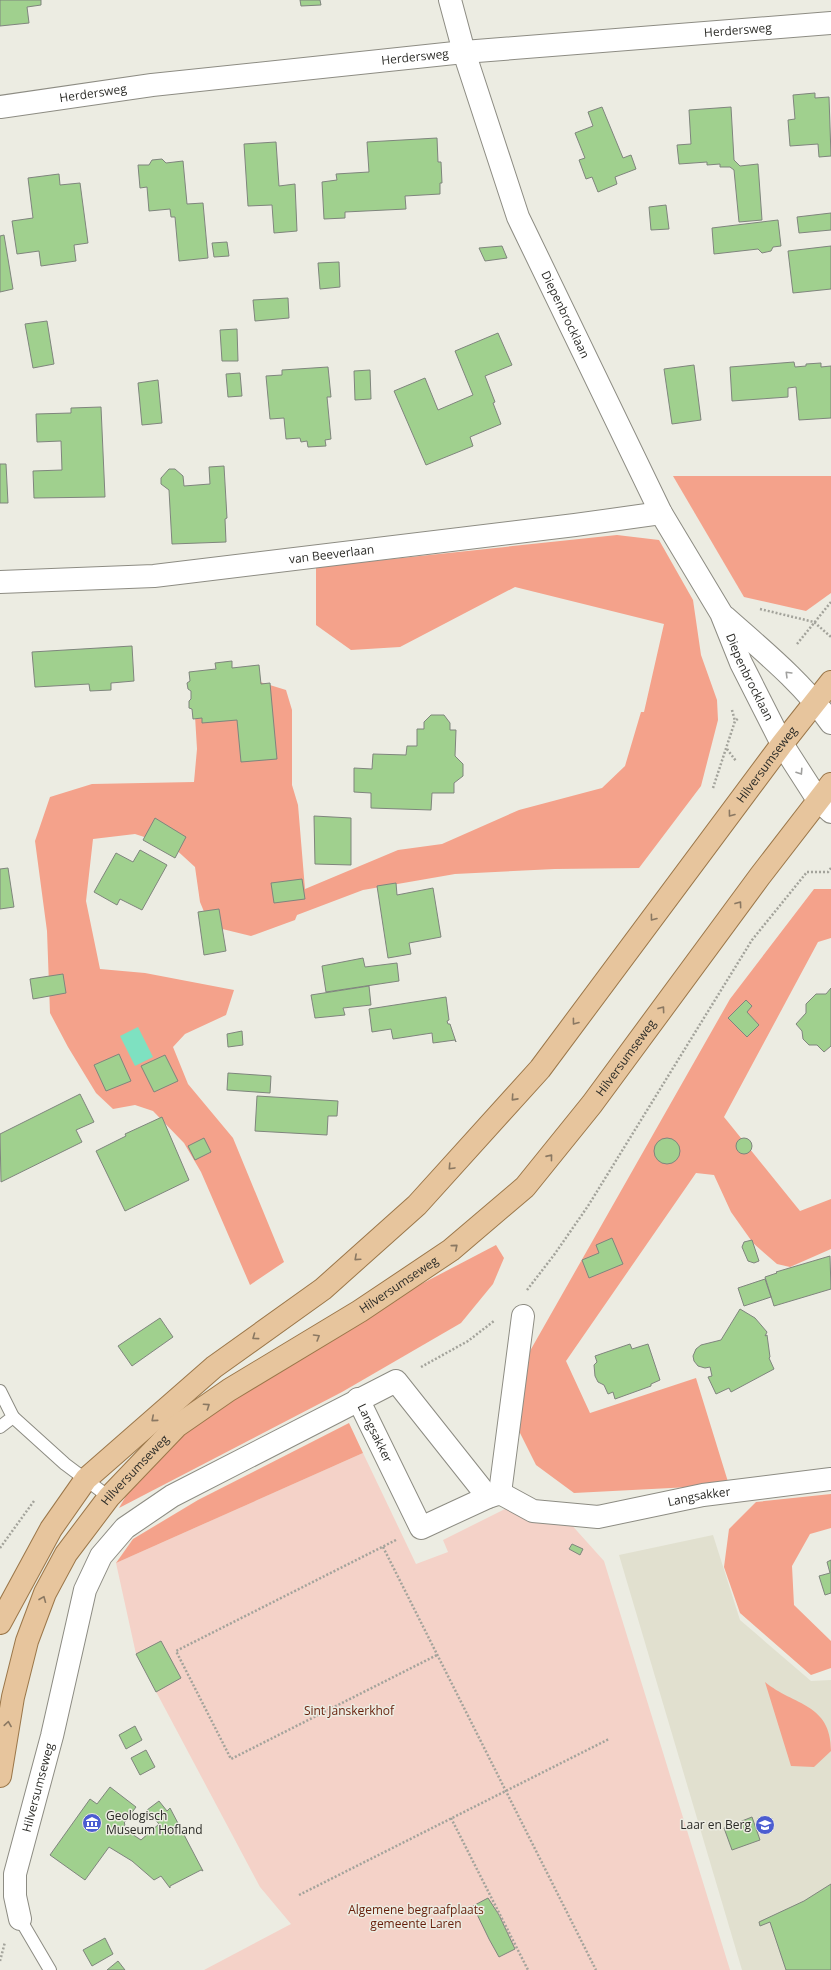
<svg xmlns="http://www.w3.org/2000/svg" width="831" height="1970" viewBox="0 0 831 1970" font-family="'Open Sans',sans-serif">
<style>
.built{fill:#e1e0cf}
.green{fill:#f4d2c8}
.forest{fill:#f4a28b}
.water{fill:#7ee1c1}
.building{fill:#a0d08e;stroke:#7f857d}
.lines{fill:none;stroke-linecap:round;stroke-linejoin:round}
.lane-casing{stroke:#8d8c83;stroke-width:14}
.street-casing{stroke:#8d8c83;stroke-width:24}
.primary-casing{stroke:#9b774a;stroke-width:24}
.path{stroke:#a3a39b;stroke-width:2.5;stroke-dasharray:2 2;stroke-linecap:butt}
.lane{stroke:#fff;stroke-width:12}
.street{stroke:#fff;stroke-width:22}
.primary{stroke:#e7c59d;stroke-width:22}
.oneway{stroke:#a0a09e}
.oneway2{stroke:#8a7862}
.labels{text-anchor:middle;stroke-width:3;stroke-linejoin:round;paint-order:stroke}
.street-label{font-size:12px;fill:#2c2c28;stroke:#ecece2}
.park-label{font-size:12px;fill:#671f0a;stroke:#ecece2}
.poi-label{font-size:12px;fill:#2c2c28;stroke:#ecece2;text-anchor:start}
</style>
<rect width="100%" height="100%" fill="#ecece2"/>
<polygon class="built" points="713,1535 740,1620 811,1681 831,1680 831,1970 742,1970 619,1555"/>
<polygon class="green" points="363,1453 416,1564 448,1552 443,1540 507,1508 569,1522 604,1561 730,1970 204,1970 291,1924 260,1887 136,1654 116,1563"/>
<g class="forest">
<polygon points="673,476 831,476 831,593 806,611 744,597"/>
<polygon points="617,535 659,540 693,600 701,655 717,700 718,720 701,786 639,868 555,869 455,874 363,890 297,915 295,920 251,936 210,926 200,902 195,867 172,846 135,834 93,839 86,901 100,969 145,973 234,990 226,1015 185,1034 173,1047 188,1084 233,1138 284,1262 250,1285 201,1172 184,1143 153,1111 135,1105 113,1109 96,1093 68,1047 50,1013 47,931 35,841 50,797 92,784 194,782 197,749 195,716 260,682 286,690 292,710 292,785 298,805 305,889 398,850 442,844 519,810 602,788 625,766 641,712 644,712 664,624 515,587 400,647 351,650 316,625 316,567"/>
<polygon points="814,889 831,889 831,938 818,942 724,1117 800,1211 831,1199 831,1249 790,1267 777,1264 753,1243 731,1212 714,1175 696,1173 566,1361 590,1413 696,1378 729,1485 574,1493 536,1465 516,1425 526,1358 730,999"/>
<polygon points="496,1245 504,1258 493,1284 461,1323 342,1392 119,1508 130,1489 189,1428 383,1304"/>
<polygon points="349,1423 363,1453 116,1563 133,1539 198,1500"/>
<polygon points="831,1494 831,1528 810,1534 792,1566 794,1605 831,1641 831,1668 811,1675 740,1613 724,1567 729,1529 756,1502"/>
<path d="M765,1682C794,1706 831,1703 831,1751L814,1767L791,1766Z"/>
</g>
<polygon class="water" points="138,1027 153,1057 135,1066 120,1036"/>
<g class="building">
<polygon points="0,0 41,0 41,5 27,7 29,23 0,26"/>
<polygon points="300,0 320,0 321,5 301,6"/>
<polygon points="815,93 815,98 829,97 831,156 819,157 818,144 790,146 788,120 795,119 793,95"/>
<polygon points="602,107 623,158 631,155 636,169 615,177 617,184 598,192 592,177 586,179 579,160 585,158 575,133 593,126 588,112"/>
<polygon points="731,107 734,160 740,166 758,164 762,220 739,222 734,170 730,167 720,167 720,164 707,165 707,162 679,164 677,145 691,144 689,110"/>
<polygon points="437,138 438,162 441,162 442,183 440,183 440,194 405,196 406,209 345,212 345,218 324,219 322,182 337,180 336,174 369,172 367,142"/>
<polygon points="276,142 279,186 295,184 297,231 274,233 272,205 248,206 244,144"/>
<polygon points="162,159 166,163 183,161 187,204 203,203 208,258 179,261 175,217 171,217 170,209 149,211 147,187 140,188 138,165 149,165 152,160"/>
<polygon points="59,174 60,185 80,183 88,243 74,245 76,261 41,266 39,251 17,254 12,221 33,218 28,178"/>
<polygon points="666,205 669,229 651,230 649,207"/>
<polygon points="831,213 831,230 799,233 797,217"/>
<polygon points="778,220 781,246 773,247 771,251 762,253 758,249 714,254 712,228"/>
<polygon points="4,235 13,289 0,292 0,236"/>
<polygon points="227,242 229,256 214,257 212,243"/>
<polygon points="502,246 507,258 485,261 479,248"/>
<polygon points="831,246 831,289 793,293 788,251"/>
<polygon points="339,262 340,287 320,289 318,263"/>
<polygon points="288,298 289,318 255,321 253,300"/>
<polygon points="47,321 54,364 33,368 25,324"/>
<polygon points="237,329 238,361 222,361 220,330"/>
<polygon points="498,333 512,365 485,376 495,402 493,403 501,424 470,437 473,446 426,465 394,391 425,378 438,410 473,395 455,351"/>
<polygon points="794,362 795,367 806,366 806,364 821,363 821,367 831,366 831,418 799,420 796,387 788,388 788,397 732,401 730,367"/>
<polygon points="694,365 701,420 672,424 664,369"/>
<polygon points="328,367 331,397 327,397 331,439 325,440 326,446 308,447 307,441 301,442 300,438 286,439 284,418 270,419 266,376 282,375 282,370"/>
<polygon points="370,370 371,399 355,400 354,371"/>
<polygon points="240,373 242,396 228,397 226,374"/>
<polygon points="158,380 162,423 142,425 138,383"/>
<polygon points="101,407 105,497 34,498 33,471 62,470 61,441 37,442 36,414 71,413 71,408"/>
<polygon points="0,464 6,464 8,503 0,503"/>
<polygon points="224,466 227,518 225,519 226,542 172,544 169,490 161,484 161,478 169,469 175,469 183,476 184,486 210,484 209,467"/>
<polygon points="132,646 134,681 111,683 111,690 90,691 89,684 35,687 32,652"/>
<polygon points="232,661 232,668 259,665 261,684 270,683 277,759 241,762 237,720 202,723 202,718 193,719 192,709 189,708 189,701 191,699 191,691 188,689 187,683 190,681 189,672 216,669 215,663"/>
<polygon points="431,715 444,715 450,723 450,730 456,730 455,756 463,764 463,776 454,783 454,793 432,793 431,810 371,808 371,793 354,792 354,768 372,769 373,754 406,755 407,746 417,746 417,729 424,729 424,722"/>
<polygon points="314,816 351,818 351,865 315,864"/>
<polygon points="155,818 186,837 175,858 143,840"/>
<polygon points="140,850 167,865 142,910 120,899 117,905 94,892 116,853 133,862"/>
<polygon points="8,868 14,907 0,909 0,869"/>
<polygon points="302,879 305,899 274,903 271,883"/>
<polygon points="396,883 397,895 433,888 441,937 409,943 411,954 388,958 377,886"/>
<polygon points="219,909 226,951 204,955 198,912"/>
<polygon points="363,958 365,967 397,963 399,981 326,992 322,966"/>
<polygon points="63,974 66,993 33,999 30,979"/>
<polygon points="369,986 371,1005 343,1008 345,1015 315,1018 311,995"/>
<polygon points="831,988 831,1046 824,1052 817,1045 809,1045 803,1039 802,1031 796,1024 806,1013 806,1004 816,994 826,994"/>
<polygon points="446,997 449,1020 447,1021 448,1024 450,1024 456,1042 455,1040 433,1043 432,1033 393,1039 391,1029 372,1032 369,1009"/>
<polygon points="746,1000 752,1006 747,1012 759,1025 747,1037 728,1018"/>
<polygon points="242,1031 243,1045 228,1047 227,1034"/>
<polygon points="119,1054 131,1081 106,1091 94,1065"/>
<polygon points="165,1055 178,1081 154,1092 141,1066"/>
<polygon points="228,1073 271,1076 270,1093 227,1090"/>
<polygon points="80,1094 94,1122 76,1130 82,1142 1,1182 0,1134"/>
<polygon points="257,1096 338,1101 337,1116 328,1116 327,1135 255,1131"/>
<polygon points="162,1117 189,1180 125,1211 96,1151 126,1136 125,1134"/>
<polygon points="204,1138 211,1152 195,1160 188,1146"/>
<circle cx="744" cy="1146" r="8"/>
<circle cx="667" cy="1151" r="13"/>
<polygon points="612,1238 623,1264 589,1278 582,1260 599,1253 596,1245"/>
<polygon points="752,1240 759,1261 754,1263 748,1261 742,1247 744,1242"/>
<polygon points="830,1256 831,1289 774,1306 765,1277 777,1273 776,1272"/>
<polygon points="765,1279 771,1297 744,1306 738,1288"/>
<polygon points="740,1309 755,1318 767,1332 765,1336 767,1335 770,1357 769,1358 774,1369 731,1392 729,1388 716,1394 708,1377 712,1376 710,1367 705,1368 698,1366 694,1361 693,1356 696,1349 701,1345 721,1340"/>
<polygon points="160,1318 173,1337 132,1366 118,1346"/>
<polygon points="630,1344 632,1349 648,1344 660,1380 651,1384 651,1386 615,1399 613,1392 608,1394 604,1385 598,1382 595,1376 594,1365 597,1362 595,1356"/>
<polygon points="572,1544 583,1549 580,1555 569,1549"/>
<polygon points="831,1560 831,1593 825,1595 819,1576 830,1573 827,1562"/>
<polygon points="161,1641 181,1678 156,1692 136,1654"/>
<polygon points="135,1726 142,1740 126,1749 119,1735"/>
<polygon points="146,1750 155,1767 140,1775 131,1758"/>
<polygon points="110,1787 136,1807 124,1823 125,1824 123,1828 141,1840 159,1824 147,1810 159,1801 167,1811 170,1808 203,1871 201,1870 170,1886 170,1888 161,1876 154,1880 132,1861 109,1847 85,1880 50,1855 90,1799 97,1804"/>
<polygon points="752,1817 760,1840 732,1850 724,1828"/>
<polygon points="831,1884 831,1970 786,1970 770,1922 760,1926 759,1922 804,1901"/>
<polygon points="488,1898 499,1915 515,1949 499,1957 489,1939 473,1906"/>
<polygon points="105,1938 113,1954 92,1966 83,1950"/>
<polygon points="118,1961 125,1970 107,1970"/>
</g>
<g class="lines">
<defs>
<g id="lane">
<polyline points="0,1391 13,1417 0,1427"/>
<polyline points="13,1417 65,1464 109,1497"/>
<polyline points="20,1919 50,1970"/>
</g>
<g id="street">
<path id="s1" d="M450,0L464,52L518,217L661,513L721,613L741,663L782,744L818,800L831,812"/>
<path id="s2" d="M0,107L152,85L464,52L831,23"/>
<path id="s3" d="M0,582L154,576L575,525L661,513"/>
<path d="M725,617C762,650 802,682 831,723"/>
<path id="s4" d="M358,1399L421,1528L488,1497L500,1493L533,1511L598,1517L703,1495L831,1479"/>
<polyline points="500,1493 523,1316"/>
<path id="s5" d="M20,1919L15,1896V1874L52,1736L85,1590L101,1556L125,1528L172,1496L396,1381L488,1497"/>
</g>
<g id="primary">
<path id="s6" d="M0,1623L51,1529L86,1479L214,1367L323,1289L417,1205L540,1069L782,744L831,682"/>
<path id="s7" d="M0,1776L13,1697L27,1641L45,1593L66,1554L109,1497L177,1426L229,1390L360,1311L451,1250L525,1187L592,1104L760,876L831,784"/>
</g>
</defs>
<use href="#lane" class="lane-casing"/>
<use href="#street" class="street-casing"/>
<use href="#primary" class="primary-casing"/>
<g class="path">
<polyline points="760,609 814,622 831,637"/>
<polyline points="797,644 831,602"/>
<polyline points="732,710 735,721"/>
<polyline points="727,749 736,761"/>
<polyline points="713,788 735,721 739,718"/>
<polyline points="807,872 828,872 831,868"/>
<polyline points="527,1290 554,1255 588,1206 752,940 807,872"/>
<polyline points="421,1367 468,1341 494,1321"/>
<polyline points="396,1540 176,1651 231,1759 437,1655"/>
<polyline points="383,1547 596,1970"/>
<polyline points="0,1548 34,1501"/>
<polyline points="451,1818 528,1970"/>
<polyline points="299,1895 609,1739"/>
<polyline points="0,1961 5,1942"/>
</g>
<use href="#lane" class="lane"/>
<use href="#street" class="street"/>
<use href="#primary" class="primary"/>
</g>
<defs><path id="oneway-chevron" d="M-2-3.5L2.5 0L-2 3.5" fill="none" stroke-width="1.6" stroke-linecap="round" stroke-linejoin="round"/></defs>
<g class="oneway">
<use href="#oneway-chevron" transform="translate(788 674) rotate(-135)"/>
<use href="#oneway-chevron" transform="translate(800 772) rotate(57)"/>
</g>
<g class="oneway2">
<use href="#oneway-chevron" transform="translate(731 814) rotate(127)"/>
<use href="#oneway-chevron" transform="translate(739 904) rotate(-54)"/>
<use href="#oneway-chevron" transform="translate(653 918) rotate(127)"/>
<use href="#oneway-chevron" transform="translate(662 1009) rotate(-54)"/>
<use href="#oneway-chevron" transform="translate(575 1022) rotate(127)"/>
<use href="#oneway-chevron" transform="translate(514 1098) rotate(132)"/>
<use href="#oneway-chevron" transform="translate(550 1157) rotate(-51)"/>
<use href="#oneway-chevron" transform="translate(451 1167) rotate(133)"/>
<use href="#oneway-chevron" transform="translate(455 1247) rotate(-40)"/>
<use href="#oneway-chevron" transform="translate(357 1258) rotate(138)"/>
<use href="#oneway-chevron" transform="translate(255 1337) rotate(144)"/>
<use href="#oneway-chevron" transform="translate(317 1337) rotate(-31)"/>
<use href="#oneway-chevron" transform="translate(207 1406) rotate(-34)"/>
<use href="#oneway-chevron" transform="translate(154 1419) rotate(139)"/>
<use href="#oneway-chevron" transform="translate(43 1599) rotate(-68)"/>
<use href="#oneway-chevron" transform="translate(8 1724) rotate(-81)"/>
</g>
<defs>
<symbol id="museum-disc" viewBox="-11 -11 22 22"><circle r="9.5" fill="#4b5dd1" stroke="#ecece2"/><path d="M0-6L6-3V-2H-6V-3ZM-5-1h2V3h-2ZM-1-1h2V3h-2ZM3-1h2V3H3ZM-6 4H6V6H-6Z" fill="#fff"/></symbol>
<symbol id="school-disc" viewBox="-11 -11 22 22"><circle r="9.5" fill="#4b5dd1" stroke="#ecece2"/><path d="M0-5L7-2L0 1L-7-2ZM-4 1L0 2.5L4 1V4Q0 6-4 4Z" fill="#fff"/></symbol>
</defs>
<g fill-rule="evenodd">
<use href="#museum-disc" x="81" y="1812" width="22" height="22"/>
<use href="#school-disc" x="754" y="1814" width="22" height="22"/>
</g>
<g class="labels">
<g class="street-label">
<text dy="4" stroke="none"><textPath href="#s2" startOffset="742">Herdersweg</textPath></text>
<text dy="4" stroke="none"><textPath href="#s2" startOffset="418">Herdersweg</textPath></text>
<text dy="4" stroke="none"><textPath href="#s2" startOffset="94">Herdersweg</textPath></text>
<text dy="4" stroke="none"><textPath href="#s1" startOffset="336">Diepenbrocklaan</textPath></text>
<text dy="4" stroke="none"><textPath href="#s3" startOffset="333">van Beeverlaan</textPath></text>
<text dy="4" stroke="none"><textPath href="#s1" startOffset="743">Diepenbrocklaan</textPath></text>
<text dy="4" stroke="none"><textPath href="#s6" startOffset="1161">Hilversumseweg</textPath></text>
<text dy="4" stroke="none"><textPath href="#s7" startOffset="990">Hilversumseweg</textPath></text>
<text dy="4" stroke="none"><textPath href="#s7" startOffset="666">Hilversumseweg</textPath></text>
<text dy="4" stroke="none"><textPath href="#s4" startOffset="38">Langsakker</textPath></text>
<text dy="4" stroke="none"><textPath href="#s7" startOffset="342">Hilversumseweg</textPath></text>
<text dy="4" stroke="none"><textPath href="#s4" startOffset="436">Langsakker</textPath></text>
<text dy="4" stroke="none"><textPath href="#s5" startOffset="135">Hilversumseweg</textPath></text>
</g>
<g class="park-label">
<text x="349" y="1715">Sint Janskerkhof</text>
<text x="416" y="1914">Algemene begraafplaats<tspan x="416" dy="14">gemeente Laren</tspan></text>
</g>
<g class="poi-label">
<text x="106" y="1820">Geologisch<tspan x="106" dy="14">Museum Hofland</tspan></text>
<text x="751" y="1829" text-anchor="end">Laar en Berg</text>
</g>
</g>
</svg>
